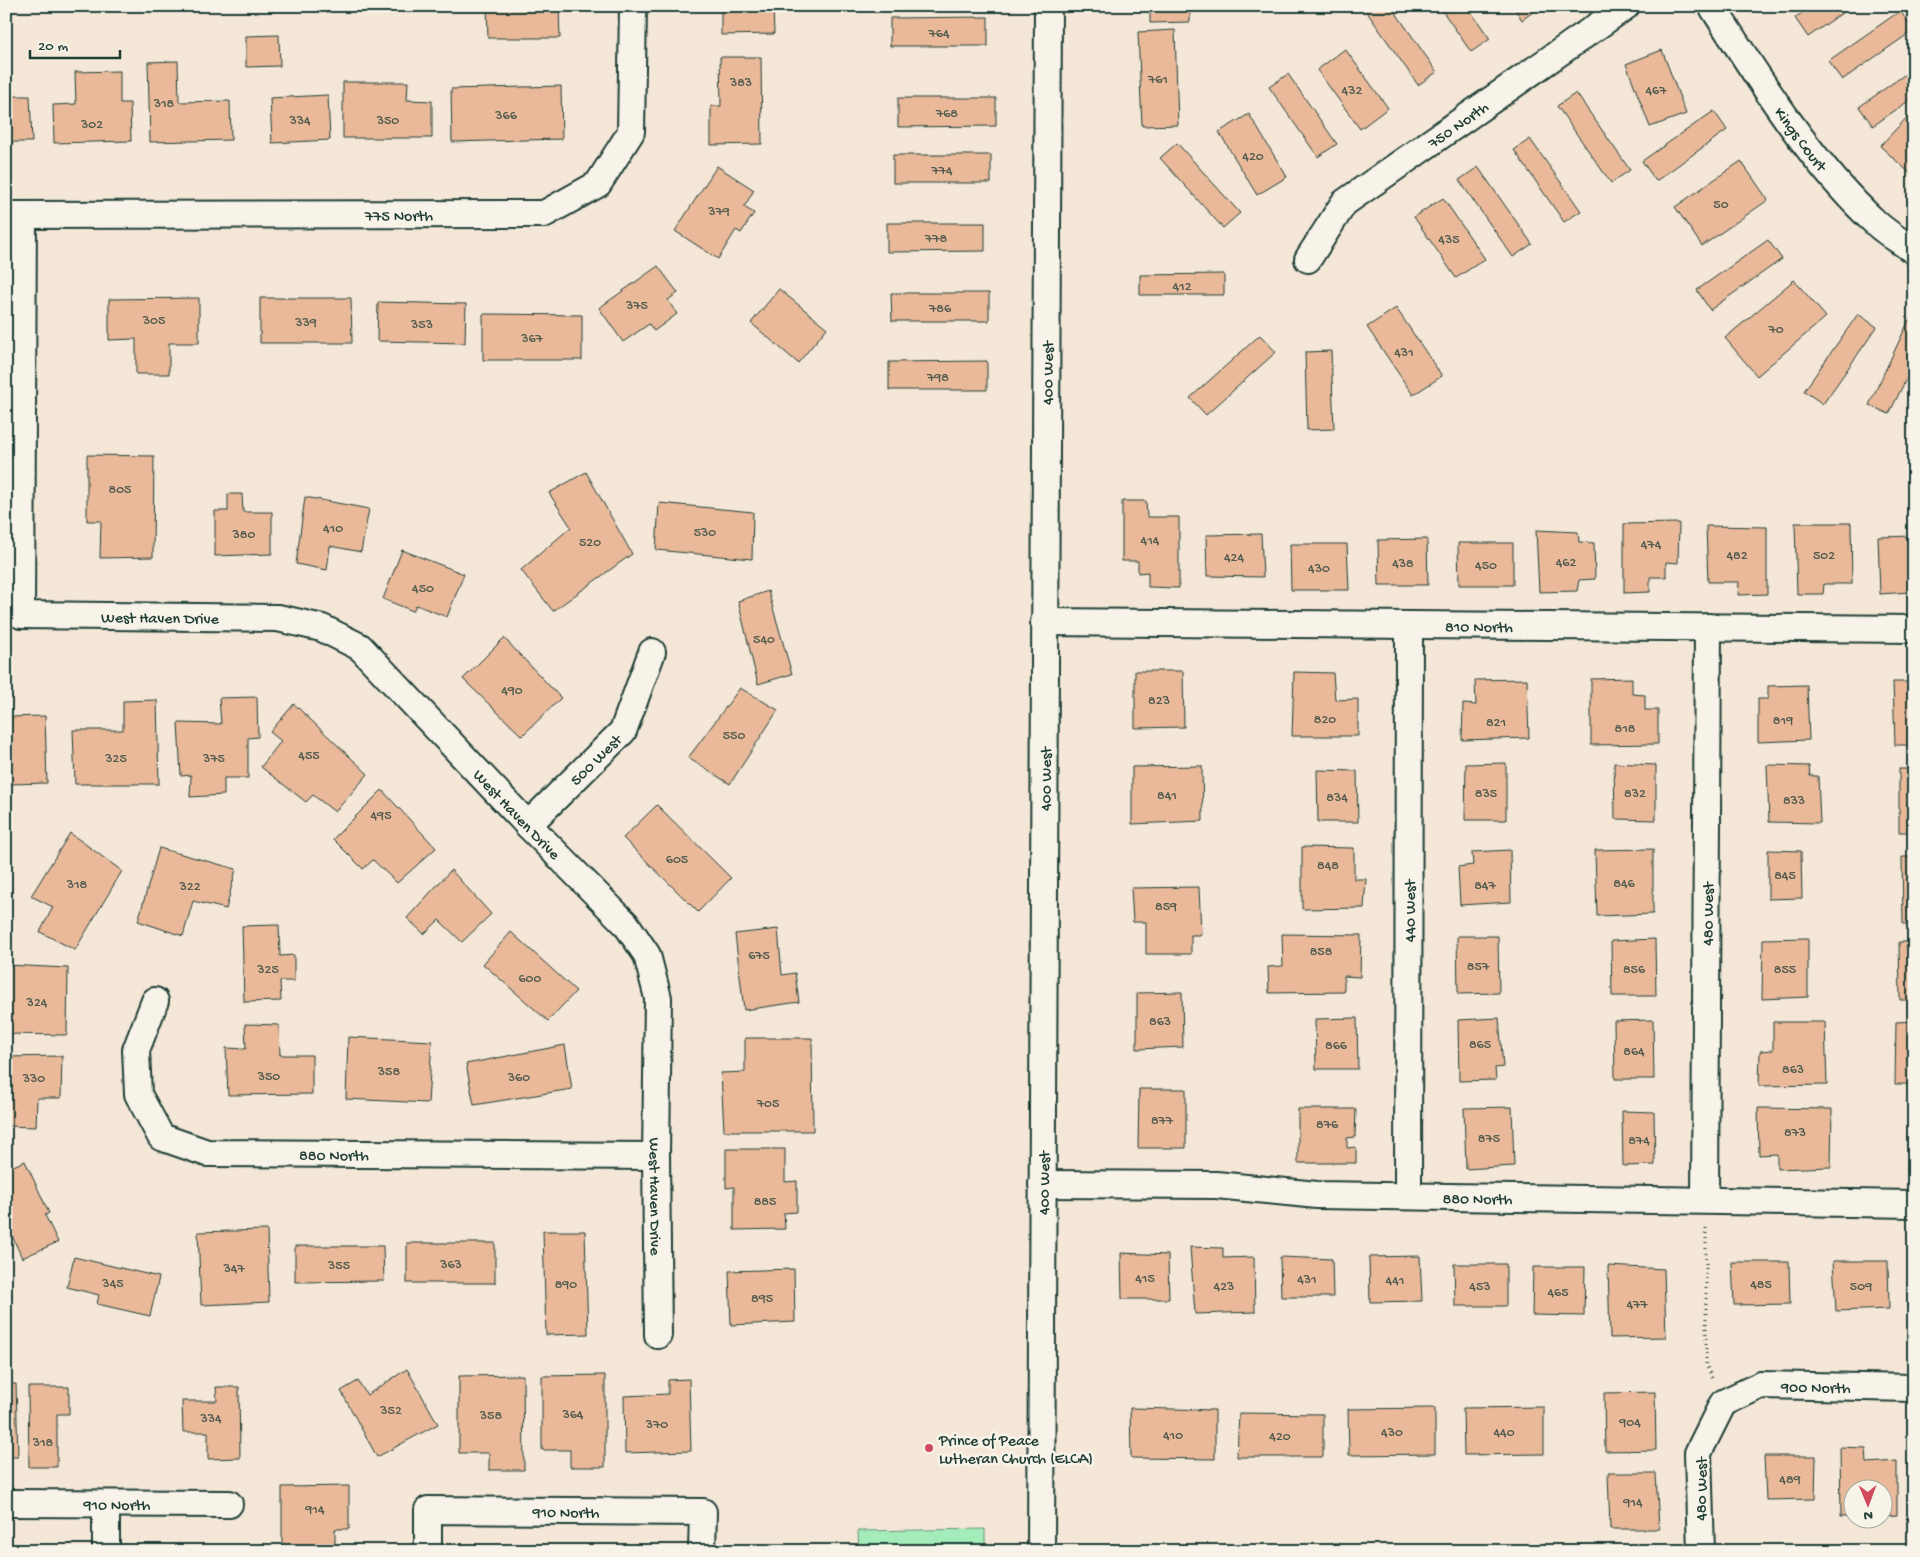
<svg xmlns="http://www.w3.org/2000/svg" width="1920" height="1557" viewBox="0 0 1920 1557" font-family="'Gochi Hand',sans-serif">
<rect width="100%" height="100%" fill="#f4e7d8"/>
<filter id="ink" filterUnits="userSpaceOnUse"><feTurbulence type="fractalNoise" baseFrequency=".02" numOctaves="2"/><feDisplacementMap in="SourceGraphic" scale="10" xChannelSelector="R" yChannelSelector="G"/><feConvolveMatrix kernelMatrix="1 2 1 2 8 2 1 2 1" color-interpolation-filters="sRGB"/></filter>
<g filter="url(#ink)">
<polygon fill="#a4ecba" stroke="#629477" points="985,1529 985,1551 859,1551 858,1531"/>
<g fill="#e9b99a" stroke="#1f3d34">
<polygon points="487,6 559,6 560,38 488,38"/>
<polygon points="721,6 773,6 774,34 721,35"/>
<polygon points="1150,6 1190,6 1190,22 1150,23"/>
<polygon points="1366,6 1391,6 1437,72 1418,85 1364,8"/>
<polygon points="1439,6 1467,6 1490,39 1471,52"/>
<polygon points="1513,6 1541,6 1522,20"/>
<polygon points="1811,6 1852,6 1808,37 1795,18"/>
<polygon points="1900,11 1914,30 1842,80 1828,61"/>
<polygon points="988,17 988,46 890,46 890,18"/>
<polygon points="1175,30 1178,125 1142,126 1138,32"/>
<polygon points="279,35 280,66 246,67 246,36"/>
<polygon points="1345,49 1388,108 1360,129 1317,70"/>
<polygon points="1662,50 1686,114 1650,127 1626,64"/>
<polygon points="720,57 761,57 762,144 711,145 711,106 721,106"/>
<polygon points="178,61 179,102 230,101 231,140 150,142 148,62"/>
<polygon points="1914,68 1914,97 1873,126 1859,107"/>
<polygon points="120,71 120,103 130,103 131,141 54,143 53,105 76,104 75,72"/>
<polygon points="1288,74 1337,144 1318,157 1269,87"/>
<polygon points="343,82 408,82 407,100 432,101 432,138 343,138"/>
<polygon points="561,86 562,139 452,142 451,89"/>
<polygon points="1576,93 1630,170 1611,183 1557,106"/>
<polygon points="328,95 330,140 272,143 270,98"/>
<polygon points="6,96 30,96 32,142 6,142"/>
<polygon points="898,98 996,98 996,126 898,127"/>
<polygon points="1914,110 1914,175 1913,176 1880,146"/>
<polygon points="1714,111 1727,130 1656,181 1642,161"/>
<polygon points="1249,114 1287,177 1257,195 1219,132"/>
<polygon points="1530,139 1581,211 1564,222 1514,150"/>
<polygon points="1177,143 1240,213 1223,228 1160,158"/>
<rect x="893" y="155" width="98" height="28"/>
<polygon points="1741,161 1768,200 1702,246 1675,207"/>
<polygon points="717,166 754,190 744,207 754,213 741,233 736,230 718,259 675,231"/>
<polygon points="1478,167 1532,244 1513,257 1459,180"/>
<polygon points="1443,198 1485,259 1456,278 1414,217"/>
<polygon points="887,223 985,223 985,251 887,252"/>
<polygon points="1768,240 1782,259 1710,310 1697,290"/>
<polygon points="658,266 678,293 668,300 677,314 654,331 649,324 623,342 599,308"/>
<polygon points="1224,274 1224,295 1140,295 1140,275"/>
<polygon points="1794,280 1826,317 1757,376 1725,338"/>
<polygon points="779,289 827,328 798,363 751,323"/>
<polygon points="891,293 989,293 989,321 892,321"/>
<polygon points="199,298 199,343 169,343 169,374 136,374 136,339 109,340 109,299"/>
<polygon points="260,298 351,298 352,343 260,343"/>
<polygon points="378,302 466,304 465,343 377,341"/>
<polygon points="1396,308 1442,376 1413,395 1367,327"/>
<polygon points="483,314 582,315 582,360 483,360"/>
<polygon points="1858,314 1877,327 1823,404 1804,391"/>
<polygon points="1909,320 1914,322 1914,363 1889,414 1869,405"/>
<polygon points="1260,335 1276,352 1206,415 1190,398"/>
<polygon points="1331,351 1334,429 1307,430 1305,352"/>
<polygon points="987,361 987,390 889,390 889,362"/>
<polygon points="87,455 154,456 153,557 100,558 101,521 87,521"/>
<polygon points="586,472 632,554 553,611 521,570 571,527 549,493"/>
<polygon points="228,494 242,494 243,512 272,512 272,554 215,556 215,511 228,511"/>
<polygon points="305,497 369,509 361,552 330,546 327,570 296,564"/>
<polygon points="1122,501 1146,501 1147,517 1179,517 1179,588 1148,587 1148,572 1138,573 1138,561 1122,561"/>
<polygon points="659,503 753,512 752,559 656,550"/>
<polygon points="1679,523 1678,563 1666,562 1666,577 1650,577 1650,592 1624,593 1624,524"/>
<polygon points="1795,523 1851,523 1852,584 1824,584 1823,594 1797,594"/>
<polygon points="1706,526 1767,527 1767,594 1738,595 1739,582 1708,582"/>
<polygon points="1536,530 1578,532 1579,542 1594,543 1595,579 1579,580 1577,591 1539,592"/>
<polygon points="1261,534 1263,577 1207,576 1206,535"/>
<polygon points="1914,536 1914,579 1911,579 1911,592 1880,594 1878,537"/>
<polygon points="1427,539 1428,585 1379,585 1378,540"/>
<polygon points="1458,543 1513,543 1513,585 1459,585"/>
<polygon points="1290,544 1347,544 1349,590 1291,590"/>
<polygon points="402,550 464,574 447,617 416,605 413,611 383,599"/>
<polygon points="768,591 792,674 758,684 738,601"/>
<polygon points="504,638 561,698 522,736 463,679"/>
<polygon points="1135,671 1183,671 1184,727 1135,728"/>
<polygon points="1294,672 1333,673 1335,700 1358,699 1358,736 1292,736"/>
<polygon points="1632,678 1632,694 1645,695 1645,710 1658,710 1658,744 1591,745 1591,679"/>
<polygon points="1527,679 1529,738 1462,740 1463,704 1476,705 1475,680"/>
<polygon points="1893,682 1914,682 1914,745 1895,745"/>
<polygon points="1807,685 1809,740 1758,742 1758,699 1768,699 1768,686"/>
<polygon points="740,688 778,710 730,784 688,758"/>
<polygon points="257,697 258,737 248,738 248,778 224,778 224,795 190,797 191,775 181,776 178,723 221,724 219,698"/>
<polygon points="157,700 159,784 75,784 73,730 123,730 123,701"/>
<polygon points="294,704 368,774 335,812 313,795 306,802 261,767 281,741 270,732"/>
<polygon points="45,716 47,783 10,784 10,803 6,803 6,717"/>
<polygon points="1506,763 1506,820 1465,820 1466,764"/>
<polygon points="1614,763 1656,765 1656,820 1615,819"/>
<polygon points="1767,765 1809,766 1810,776 1818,776 1820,823 1769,822"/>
<polygon points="1202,766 1203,821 1132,824 1132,767"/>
<rect x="1899" y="769" width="15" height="63"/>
<polygon points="1317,770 1357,771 1358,822 1318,822"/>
<polygon points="382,790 436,848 397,883 373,860 363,869 333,839"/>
<polygon points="657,805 731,878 698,912 623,838"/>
<polygon points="70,833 122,871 75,950 40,932 53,907 31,896"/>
<polygon points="1302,847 1354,848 1354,879 1366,879 1364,908 1302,909"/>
<polygon points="159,848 236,869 226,909 193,901 183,936 138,921"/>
<polygon points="1653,849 1653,914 1597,916 1595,850"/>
<polygon points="1510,850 1511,902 1460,905 1458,867 1473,865 1472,852"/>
<polygon points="1768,850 1801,851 1802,898 1768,899"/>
<polygon points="1902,857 1914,857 1914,924 1903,924"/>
<polygon points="451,870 491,914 462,942 439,920 424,934 407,918"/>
<polygon points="1199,887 1201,935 1191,935 1191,954 1146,954 1146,922 1133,922 1131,888"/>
<polygon points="279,925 280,956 294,955 294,981 280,981 281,1001 244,1002 242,926"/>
<polygon points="778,929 782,975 795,973 799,1002 744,1010 735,934"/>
<polygon points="511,932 576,991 548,1021 483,964"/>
<polygon points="1282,934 1361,935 1360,977 1344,976 1344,992 1269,993 1268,967 1283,966"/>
<polygon points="1457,936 1498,936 1499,993 1458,994"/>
<polygon points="1808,938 1808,997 1762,999 1763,939"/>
<polygon points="1655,939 1656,996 1612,996 1611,941"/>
<polygon points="1899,942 1914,942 1914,1000 1900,1000"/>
<polygon points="6,965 68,968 67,1035 6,1034"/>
<polygon points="1182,992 1183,1047 1137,1049 1137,993"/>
<polygon points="1357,1018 1358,1069 1316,1069 1315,1019"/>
<polygon points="1499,1018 1503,1067 1495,1068 1496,1080 1459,1081 1458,1020"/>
<polygon points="1653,1020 1654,1079 1615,1079 1614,1021"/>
<polygon points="1914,1021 1914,1084 1895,1084 1896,1022"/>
<polygon points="1773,1022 1825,1022 1827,1085 1759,1086 1760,1051 1773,1050"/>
<polygon points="245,1024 279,1025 280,1055 312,1055 312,1094 228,1095 226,1048 246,1049"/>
<polygon points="348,1037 432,1041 428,1103 346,1099"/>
<polygon points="745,1038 812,1038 813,1131 724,1131 721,1073 745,1072"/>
<polygon points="565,1045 572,1089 474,1105 466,1064"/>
<polygon points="62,1056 61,1098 37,1098 36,1127 6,1126 6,1057"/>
<polygon points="1139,1089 1186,1089 1186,1148 1138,1148"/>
<polygon points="1512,1107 1514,1166 1466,1169 1464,1108"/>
<polygon points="1758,1108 1832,1109 1831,1167 1777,1169 1777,1154 1759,1155"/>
<polygon points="1298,1109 1356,1109 1355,1137 1347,1138 1347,1148 1356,1147 1356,1163 1298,1163"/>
<polygon points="1622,1111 1654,1112 1655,1165 1623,1166"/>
<polygon points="726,1149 785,1149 785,1182 797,1181 797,1212 784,1213 785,1229 734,1230 734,1187 726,1188"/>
<polygon points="25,1161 49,1213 45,1215 58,1242 22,1258 9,1229 6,1231 6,1169"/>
<polygon points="267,1230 269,1302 201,1305 198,1232"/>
<polygon points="543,1231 585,1231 588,1334 546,1335"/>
<rect x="407" y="1243" width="88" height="40"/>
<polygon points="295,1246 383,1246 384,1281 295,1282"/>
<polygon points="1190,1247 1223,1248 1223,1258 1254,1257 1255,1312 1195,1314"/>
<polygon points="1121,1253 1168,1255 1169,1299 1122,1299"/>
<polygon points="1420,1256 1422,1301 1370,1302 1369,1257"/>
<polygon points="74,1257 159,1277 150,1316 97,1304 99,1295 67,1287"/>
<polygon points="1280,1257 1332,1259 1333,1297 1281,1297"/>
<polygon points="1833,1261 1888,1261 1889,1309 1836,1311"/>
<polygon points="1732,1262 1789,1262 1790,1304 1734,1305"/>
<polygon points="1454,1264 1506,1264 1506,1306 1455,1306"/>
<polygon points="1608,1266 1664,1269 1666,1337 1610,1338"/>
<polygon points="1533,1267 1585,1267 1584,1316 1532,1315"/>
<polygon points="794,1269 795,1322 731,1325 729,1271"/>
<polygon points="407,1369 438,1424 377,1457 341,1391 358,1381 367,1395"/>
<polygon points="523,1375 524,1470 489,1470 489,1453 459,1453 459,1376"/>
<polygon points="605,1375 605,1467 570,1467 570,1450 542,1450 542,1376"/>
<polygon points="689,1379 691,1451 625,1453 624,1396 668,1394 668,1380"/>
<polygon points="6,1384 16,1384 18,1457 6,1457"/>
<polygon points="28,1387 69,1387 69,1414 57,1414 57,1467 29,1467"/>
<polygon points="216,1387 239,1387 240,1458 208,1459 208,1432 183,1432 182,1401 217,1401"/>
<polygon points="1655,1392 1656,1450 1605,1451 1604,1393"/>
<polygon points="1544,1407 1544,1454 1464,1455 1463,1408"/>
<polygon points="1130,1408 1215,1410 1215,1459 1131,1458"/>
<polygon points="1435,1408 1435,1454 1349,1455 1348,1409"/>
<polygon points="1239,1413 1323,1414 1323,1457 1237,1457"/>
<polygon points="1840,1447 1866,1448 1867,1463 1897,1461 1897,1515 1882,1516 1882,1490 1852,1490 1852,1516 1841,1516"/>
<polygon points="1764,1456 1816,1456 1815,1499 1766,1500"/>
<polygon points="1608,1473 1656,1473 1659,1529 1610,1529"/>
<polygon points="349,1486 349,1529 335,1529 335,1551 282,1551 282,1487"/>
<polygon points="212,1547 213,1551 182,1551 182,1548"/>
</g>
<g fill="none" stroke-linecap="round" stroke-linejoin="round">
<g stroke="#1f3d34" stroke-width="30">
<g id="minor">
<path id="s1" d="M1712,6c46,72 102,161 165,218 11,10 25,18 37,27"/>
<path id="s2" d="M7,215l537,-1 54,-30 33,-52 2,-126"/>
<path id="s3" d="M23,215l-2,400 257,3 44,10 38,19 168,178 98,99 21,31 11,43 -2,158 2,179"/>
<path id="s4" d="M1308,259l36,-56 282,-197"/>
<path id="s5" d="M1044,622l870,7"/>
<path id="s6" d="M528,825l95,-94 29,-79"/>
<path id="s7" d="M155,1001l-19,49 2,44 23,43 46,16 449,3"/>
<path id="s8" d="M1042,1184l174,1 101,10 597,9"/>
<path id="s9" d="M1408,1196l1,-570"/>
<path id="s10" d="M1705,1200l3,-573"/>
<path id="s11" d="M6,1503l223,1"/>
<polyline points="106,1551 106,1504"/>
<path id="s12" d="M428,1551v-41l275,2 -1,39"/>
<path id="s13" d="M1041,1551l7,-1545"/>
<path id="s14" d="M1701,1551l-3,-98 25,-50 38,-18 153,3"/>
</g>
</g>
<polyline stroke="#1f3d34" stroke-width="3" stroke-dasharray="1 4" stroke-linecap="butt" points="1706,1228 1706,1364 1712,1378"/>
<use href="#minor" stroke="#f7f3e8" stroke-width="26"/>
</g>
</g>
<circle fill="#d1495b" stroke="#f7f3e8" stroke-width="2" cx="929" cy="1448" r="5"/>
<g text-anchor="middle" stroke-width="5" stroke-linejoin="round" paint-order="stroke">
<g font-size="14" fill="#525c4e">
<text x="939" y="37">764</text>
<text x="1158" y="83">761</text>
<text x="741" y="86">383</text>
<text x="1352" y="94">432</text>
<text x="1656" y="94">467</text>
<text x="164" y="107">318</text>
<text x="947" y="117">768</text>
<text x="506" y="119">366</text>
<text x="300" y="124">334</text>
<text x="388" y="124">350</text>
<text x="92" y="128">302</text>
<text x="1253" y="160">420</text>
<text x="942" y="174">774</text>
<text x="1721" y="208">50</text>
<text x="719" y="215">379</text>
<text x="936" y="242">778</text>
<text x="1449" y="243">435</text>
<text x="1182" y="290">412</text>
<text x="637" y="309">375</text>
<text x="940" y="312">786</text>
<text x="154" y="324">305</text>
<text x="306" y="326">339</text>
<text x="422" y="328">353</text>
<text x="1776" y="333">70</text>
<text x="532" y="342">367</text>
<text x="1404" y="356">431</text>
<text x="938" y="381">798</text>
<text x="120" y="493">805</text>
<text x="333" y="532">410</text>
<text x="705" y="536">530</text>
<text x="244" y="538">380</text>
<text x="1150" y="544">414</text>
<text x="590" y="546">520</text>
<text x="1651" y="548">474</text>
<text x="1737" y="559">482</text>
<text x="1824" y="559">502</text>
<text x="1234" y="561">424</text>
<text x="1566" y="566">462</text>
<text x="1403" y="567">438</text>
<text x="1486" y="569">450</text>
<text x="1319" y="572">430</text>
<text x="423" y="592">450</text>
<text x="764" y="643">540</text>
<text x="512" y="694">490</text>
<text x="1159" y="704">823</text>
<text x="1325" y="723">820</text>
<text x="1783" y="724">819</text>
<text x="1496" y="726">821</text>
<text x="1625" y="732">818</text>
<text x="734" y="739">550</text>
<text x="309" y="759">455</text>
<text x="116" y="762">325</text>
<text x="214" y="762">375</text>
<text x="1486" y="797">835</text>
<text x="1635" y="797">832</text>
<text x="1167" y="799">841</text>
<text x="1337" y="801">834</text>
<text x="1794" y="804">833</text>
<text x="381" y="819">495</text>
<text x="677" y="863">605</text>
<text x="1328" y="869">848</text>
<text x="1785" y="879">845</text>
<text x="1624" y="887">846</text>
<text x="77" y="888">318</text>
<text x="1485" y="889">847</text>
<text x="190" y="890">322</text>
<text x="1166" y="910">859</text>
<text x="1321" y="955">858</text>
<text x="759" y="959">675</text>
<text x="1478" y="970">857</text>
<text x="268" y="973">325</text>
<text x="1634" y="973">856</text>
<text x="1785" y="973">855</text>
<text x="530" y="982">600</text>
<text x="37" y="1006">324</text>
<text x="1160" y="1025">863</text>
<text x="1480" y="1048">865</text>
<text x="1336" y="1049">866</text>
<text x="1634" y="1055">864</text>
<text x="1793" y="1073">863</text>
<text x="389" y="1075">358</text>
<text x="269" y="1080">350</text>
<text x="519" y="1081">360</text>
<text x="34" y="1082">330</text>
<text x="768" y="1107">705</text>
<text x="1162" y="1124">877</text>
<text x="1327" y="1128">876</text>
<text x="1795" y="1136">873</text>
<text x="1489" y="1142">875</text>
<text x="1639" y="1144">874</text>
<text x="765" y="1205">885</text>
<text x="451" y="1268">363</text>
<text x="339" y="1269">355</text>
<text x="234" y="1272">347</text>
<text x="1145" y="1282">415</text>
<text x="1307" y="1283">431</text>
<text x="1395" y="1284">441</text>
<text x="113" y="1287">345</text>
<text x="566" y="1288">890</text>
<text x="1761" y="1288">485</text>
<text x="1224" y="1290">423</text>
<text x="1480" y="1290">453</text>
<text x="1861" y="1290">509</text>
<text x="1558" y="1296">465</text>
<text x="762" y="1302">895</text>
<text x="1637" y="1308">477</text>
<text x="391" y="1414">352</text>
<text x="573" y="1418">364</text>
<text x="491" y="1419">358</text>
<text x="211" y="1422">334</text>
<text x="1630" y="1426">904</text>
<text x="657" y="1428">370</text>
<text x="1392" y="1436">430</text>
<text x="1504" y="1436">440</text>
<text x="1173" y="1439">410</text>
<text x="1280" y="1440">420</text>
<text x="43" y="1446">318</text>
<text x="1790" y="1483">489</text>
<text x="1633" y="1506">914</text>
<text x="315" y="1513">914</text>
</g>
<g font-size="16" fill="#1f3d34" stroke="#f7f3e8">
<text dy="6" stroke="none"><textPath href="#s4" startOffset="205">750 North</textPath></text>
<text dy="6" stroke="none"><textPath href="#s1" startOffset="160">Kings Court</textPath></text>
<text dy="6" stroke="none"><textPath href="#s2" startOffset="392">775 North</textPath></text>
<text dy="6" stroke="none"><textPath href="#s13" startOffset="1178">400 West</textPath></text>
<text dy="6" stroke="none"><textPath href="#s3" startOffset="539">West Haven Drive</textPath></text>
<text dy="6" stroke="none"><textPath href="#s5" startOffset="435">810 North</textPath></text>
<text dy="6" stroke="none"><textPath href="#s6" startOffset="94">500 West</textPath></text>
<text dy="6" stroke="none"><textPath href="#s13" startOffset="772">400 West</textPath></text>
<text dy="6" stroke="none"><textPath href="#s3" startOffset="974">West Haven Drive</textPath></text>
<text dy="6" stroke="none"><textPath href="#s9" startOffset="285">440 West</textPath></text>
<text dy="6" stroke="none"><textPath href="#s10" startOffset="286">480 West</textPath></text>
<text dy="6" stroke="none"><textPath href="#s7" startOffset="321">880 North</textPath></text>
<text dy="6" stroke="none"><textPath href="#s13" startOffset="368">400 West</textPath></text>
<text dy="6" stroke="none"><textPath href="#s3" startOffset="1409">West Haven Drive</textPath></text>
<text dy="6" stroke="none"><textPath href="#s8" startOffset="436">880 North</textPath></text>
<text dy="6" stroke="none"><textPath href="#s14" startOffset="251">900 North</textPath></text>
<text transform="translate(1700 1489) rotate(-90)" y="6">480 West</text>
<text dy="6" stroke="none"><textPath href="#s11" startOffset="111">910 North</textPath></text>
<text dy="6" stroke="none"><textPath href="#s12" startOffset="179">910 North</textPath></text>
</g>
<g font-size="16" fill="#1f3d34" stroke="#f7f3e8" text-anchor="start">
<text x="939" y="1445">Prince of Peace<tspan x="939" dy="18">Lutheran Church (ELCA)</tspan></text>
</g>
</g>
<rect width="1920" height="1557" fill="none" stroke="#f7f3e8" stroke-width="25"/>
<rect x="12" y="12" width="1895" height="1532" fill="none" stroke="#1f3d34" stroke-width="2" filter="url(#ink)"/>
<g transform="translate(1868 1504) rotate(179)"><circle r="24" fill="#f7f3e8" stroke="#a1aaa0"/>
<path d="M0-4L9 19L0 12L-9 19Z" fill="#d1495b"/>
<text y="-8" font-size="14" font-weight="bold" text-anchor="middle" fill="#1f3d34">N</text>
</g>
<path d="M30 50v8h90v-8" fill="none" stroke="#1f3d34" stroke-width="2.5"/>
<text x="38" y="50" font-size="15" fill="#1f3d34" stroke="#f7f3e8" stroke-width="4" paint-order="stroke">20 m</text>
</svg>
